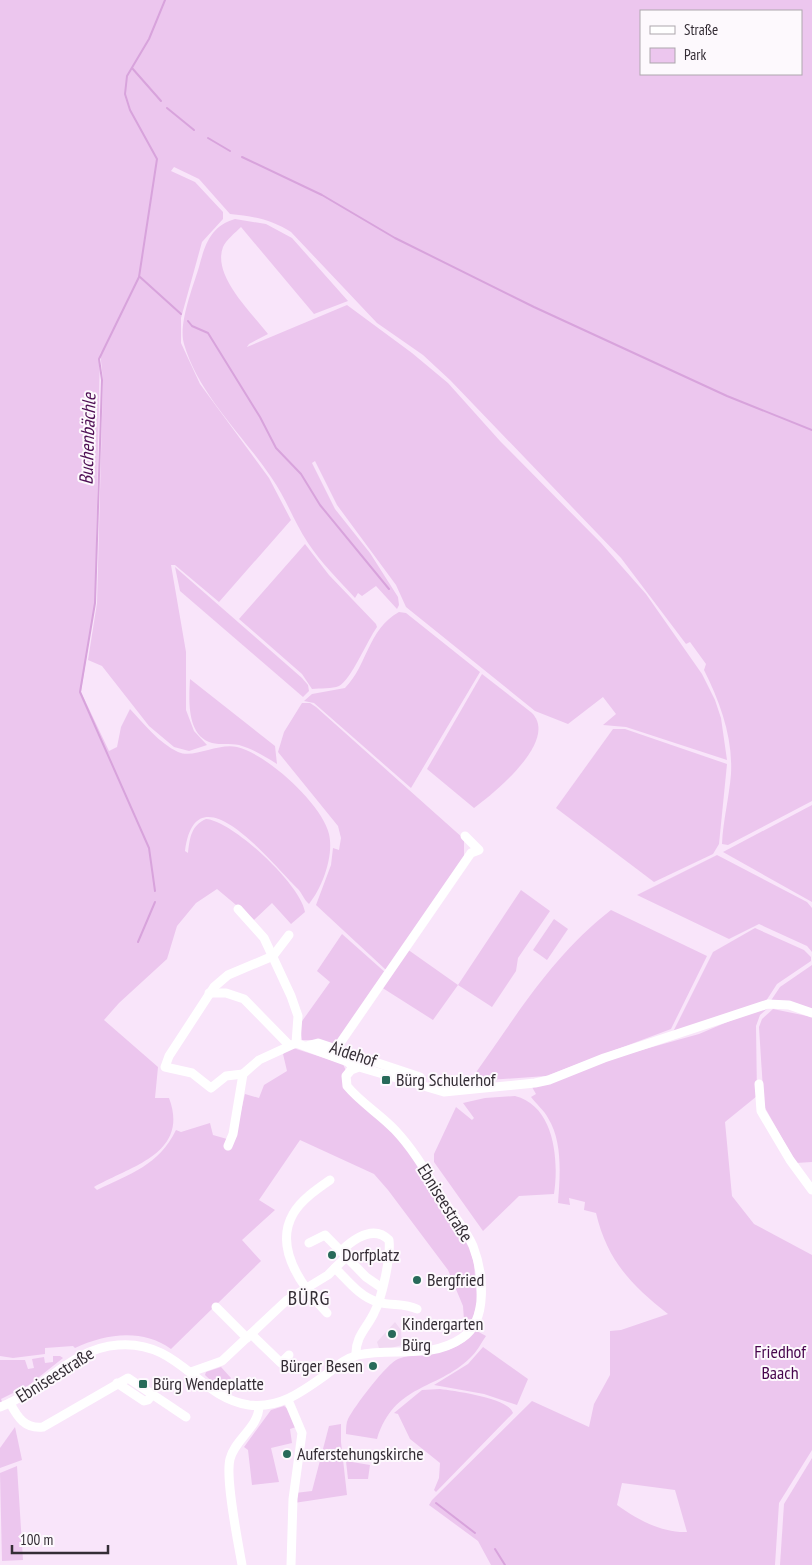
<svg xmlns="http://www.w3.org/2000/svg" width="812" height="1565" viewBox="0 0 812 1565" font-family="'PT Sans Narrow',sans-serif">
<rect width="100%" height="100%" fill="#f9e5fa"/>
<polygon fill="#f1d8f2" points="395,1322 401,1330 402,1345 380,1351 377,1342"/>
<g fill="#ecc6ee" fill-rule="evenodd">
<path d="M0,0h812v801l-84,44 -6,-1c1,-23 7,-46 9,-70 2,-37 -11,-72 -27,-104l2,-6 -16,-22 -4,2 -65,-86 -171,-178 -27,-25 -46,-32 -86,-91c-19,-12 -38,-16 -61,-18l-31,-35 -25,-12 -3,4 24,11 28,30v7l-21,23 -21,76v25l19,41 69,94 22,42 -72,82 -44,-37h-4l15,87v58l8,21 13,14 -18,6 -15,-4 -25,-21 -47,-60 -14,-6 9,-57 6,-223 -3,-29 -5,252 -14,89 28,59 8,-4 4,-20 9,-18c14,15 29,34 48,43 16,7 39,-9 59,-5 30,7 85,57 92,87 5,21 -6,53 -20,70 -5,-4 -7,-11 -11,-15 -24,-23 -102,-124 -113,-38l3,2c2,-16 3,-27 18,-34 27,2 95,66 99,93l-14,12 -19,-21 -18,17 -37,-31 -21,14 -19,23 -10,33 -48,44 -15,17 54,47 -3,31h14c21,56 -39,68 -75,89l3,3c33,-16 62,-25 79,-60l5,2 29,-9 3,12 21,6 11,-47 14,4 5,-13 23,-14 -4,-17 7,-7 53,17 3,7 -3,5 61,67 65,101 5,20 3,38 -4,17 -8,14 -2,-27 -15,-36 -60,-80 -14,-16 -74,-34 -41,60 16,10 -33,30 19,21 -90,88c-29,-21 -66,-15 -96,-1l-2,-2 -28,2v6l-32,4 -13,-2zM641,11h160v63h-160z"/>
<path d="M235,219l31,5 26,14 56,63 -34,13 -73,-87c-6,6 -15,13 -18,20 -11,29 29,66 45,87l-19,10 -2,3 100,-42 65,48 36,30 52,58 101,102 45,51 56,80 13,26 6,18 6,42 -101,-33 -23,-2 13,-11 -13,-17 -35,27 -33,-13 -129,-104 -10,-22 -59,-80 -22,-44 -3,2 23,46 35,44 28,44 1,8 -2,4 -21,-23 -14,10 -4,-3 -3,5c-16,-18 -34,-35 -47,-55 -14,-21 -22,-45 -37,-66 -29,-43 -72,-82 -87,-133 -6,-20 9,-57 15,-77 6,-23 12,-41 36,-48z"/>
<path d="M305,544l24,31 47,49 1,3c-10,14 -26,53 -38,59 -7,3 -18,2 -27,3l-10,-15 -63,-55z"/>
<polygon points="175,567 302,678 308,685 309,691 303,697 180,591"/>
<path d="M399,612l7,1 74,59 -69,116 -97,-85 -10,-2 8,-7 33,-6c23,-23 22,-58 54,-76z"/>
<path d="M482,674l50,39c27,28 -38,80 -58,95l-47,-39z"/>
<path d="M190,679l85,67 2,18c-13,-8 -24,-15 -38,-19 -9,-2 -19,0 -27,-2 -26,-7 -23,-44 -22,-64z"/>
<polygon points="302,703 310,703 316,707 464,839 464,860 389,970 385,969 316,905 331,865 333,848 339,850 341,838 338,826 278,752 284,732"/>
<polygon points="613,729 625,729 727,764 719,844 713,854 654,882 556,808"/>
<polygon points="812,805 812,902 723,852"/>
<polygon points="717,855 807,902 812,908 812,952 807,946 759,924 729,939 637,895"/>
<polygon points="521,890 550,911 518,958 516,971 492,1007 458,985 433,1020 381,987 407,949 458,985"/>
<path d="M611,910l96,46 -36,73 -125,47 -72,5 3,-10c42,-59 76,-116 134,-161z"/>
<polygon points="554,919 568,929 547,960 533,950"/>
<polygon points="755,928 804,950 811,957 811,961 777,984 766,1001 672,1034 713,952"/>
<polygon points="342,934 387,974 337,1045 318,1040 302,1040 300,1024 330,982 317,971"/>
<polygon points="812,965 812,1010 770,1002 780,987"/>
<path d="M768,1008l-8,7 -4,11 1,70 -32,26 7,74 22,28 58,31v195l-33,53 -4,62h-284l-13,-24 -49,-36 3,-5 100,-99 57,26 5,-23 16,-29v-44l11,-1 47,-16c-37,-29 -61,-54 -72,-101l-12,-3 1,-8 -16,-4 1,7 -12,-2c2,-27 5,-61 -10,-85 -4,-8 -12,-14 -17,-21l5,-3 -4,-7 99,-34 68,-19 40,-17zM622,1483l53,7 12,42c-25,1 -49,-12 -70,-27z"/>
<polygon points="773,1009 812,1017 812,1162 796,1163 764,1106 759,1027 762,1019"/>
<path d="M515,1096c40,10 44,65 39,98l-35,2 -36,35 -49,-69v-8l22,-47 16,13 2,-2 -11,-15 22,-5z"/>
<path d="M475,1330l11,6c-5,7 -9,16 -16,22 -34,33 -75,25 -93,81l-31,-5c0,-5 0,-11 2,-15 6,-12 39,-56 50,-60 28,-10 55,1 77,-29z"/>
<polygon points="483,1347 528,1379 517,1405 484,1394 434,1385 468,1364"/>
<polygon points="53,1356 60,1356 63,1358 29,1385 1,1399 3,1404 0,1405 0,1360 25,1360 28,1369 34,1368 32,1359 44,1357 45,1363 53,1362"/>
<polygon points="221,1367 231,1378 220,1389 205,1375 206,1372"/>
<path d="M440,1389c15,2 69,9 73,24l-77,79 -2,-2 5,-12 1,-15 -30,-24 -12,-25 -4,-1 28,-23z"/>
<polygon points="284,1406 288,1409 296,1427 290,1429 292,1443 271,1448 279,1482 252,1485 248,1450 244,1447 271,1410"/>
<polygon points="341,1424 341,1442 347,1495 294,1503 295,1493 312,1491 329,1426"/>
<polygon points="15,1427 22,1460 0,1468 0,1448"/>
<polygon points="812,1458 812,1565 780,1565 784,1504"/>
<polygon points="346,1461 370,1465 368,1479 348,1479"/>
<polygon points="17,1466 23,1560 2,1561 0,1473"/>
</g>
<g fill="none" stroke-linecap="round" stroke-linejoin="round">
<g stroke="#d8a3dc" stroke-width="2">
<polyline points="132,68 161,101"/>
<polyline points="167,108 194,130"/>
<polyline points="208,138 230,151"/>
<polyline points="242,157 322,195 395,238 534,307 727,396 812,430"/>
<polyline points="140,277 181,314"/>
<polyline points="188,321 192,326 208,333 260,417 276,448 301,474 320,505 389,589"/>
<polyline points="155,891 149,848 80,692 95,603 102,380 99,359 139,277 157,159 130,110 125,94 127,76 149,39 165,0"/>
<polyline points="138,942 155,902"/>
<polyline points="436,1503 475,1533"/>
<polyline points="495,1549 505,1565"/>
</g>
<g stroke="#fff" stroke-width="9">
<polyline points="238,909 264,938 291,996 298,1016 296,1043"/>
<polyline points="209,993 226,993 244,999 289,1045"/>
<polyline points="306,1046 318,1043 420,1077 420,1086"/>
<polyline points="336,1049 471,853 479,850 465,836"/>
<polyline points="243,1074 226,1076 211,1088 192,1073 165,1067 169,1056 214,987 228,975 273,956 289,935"/>
<polyline points="759,1084 761,1111 790,1160 812,1190"/>
<polyline points="228,1146 233,1134 243,1074 259,1060 296,1043 348,1062 354,1068"/>
<polyline points="309,1243 325,1235 366,1277 382,1288"/>
<path d="M342,1250c13,-12 32,-25 47,-10 2,17 -7,58 -15,73 -7,15 -19,24 -18,42"/>
<path d="M335,1268c13,13 26,30 43,34 13,4 26,1 39,7"/>
<polyline points="216,1307 247,1338"/>
<path d="M327,1313c-23,-24 -54,-64 -34,-99 8,-14 24,-25 37,-34"/>
<polyline points="251,1334 281,1363 289,1355"/>
<polyline points="191,1372 222,1361 287,1300 328,1275 346,1257"/>
<polyline points="117,1383 144,1401 148,1400 152,1395"/>
<polyline points="288,1400 302,1433 293,1499 291,1565"/>
<path d="M10,1403c8,15 15,26 33,24l85,-49 58,39"/>
<path d="M0,1407c43,-16 71,-59 118,-62 62,-5 79,52 131,60 31,4 54,-14 78,-31 10,-8 19,-16 31,-19 35,-8 72,5 104,-17 27,-18 21,-66 11,-92 -7,-16 -19,-30 -29,-45 -15,-24 -29,-50 -49,-71 -15,-16 -34,-27 -48,-44l-1,-10 5,-6 8,-3 85,25 91,-9 14,-3 55,-22 164,-54 21,1 23,8"/>
<path d="M242,1565c-4,-23 -17,-87 -12,-106 5,-20 29,-32 29,-53"/>
</g>
</g>
<g fill="#286a5a" stroke="#fdf9fd" stroke-width="2">
<rect x="381" y="1075" width="10" height="10" rx="2.5"/>
<circle cx="332" cy="1255" r="5"/>
<circle cx="417" cy="1280" r="5"/>
<circle cx="392" cy="1334" r="5"/>
<circle cx="373" cy="1366" r="5"/>
<rect x="138" y="1379" width="10" height="10" rx="2.5"/>
<circle cx="287" cy="1454" r="5"/>
</g>
<g text-anchor="middle" stroke-width="4" stroke-linejoin="round" paint-order="stroke">
<g font-size="18" fill="#342d35" stroke="#fdf9fd">
<text transform="translate(353 1054) rotate(18)" y="6">Aidehof</text>
<text transform="translate(445 1203) rotate(58)" y="6">Ebniseestraße</text>
<text transform="translate(55 1375) rotate(-32)" y="6">Ebniseestraße</text>
</g>
<g font-size="18" fill="#342d35" stroke="#fdf9fd" text-anchor="start">
<text x="396" y="1086">Bürg Schulerhof</text>
<text x="342" y="1261">Dorfplatz</text>
<text x="427" y="1286">Bergfried</text>
<text x="402" y="1330">Kindergarten<tspan x="402" dy="21">Bürg</tspan></text>
<text x="363" y="1372" text-anchor="end">Bürger Besen</text>
<text x="153" y="1390">Bürg Wendeplatte</text>
<text x="297" y="1460">Auferstehungskirche</text>
</g>
<g font-size="18" fill="#47054d" stroke="#fdf9fd">
<text x="780" y="1358">Friedhof<tspan x="780" dy="21">Baach</tspan></text>
</g>
<g font-size="19" font-style="italic" fill="#4e0f54" stroke="#fdf9fd">
<text transform="translate(87 439) rotate(-88)" y="7">Buchenbächle</text>
</g>
<g font-size="20" letter-spacing="1" fill="#342d35" stroke="#fdf9fd">
<text x="309" y="1305">BÜRG</text>
</g>
</g>
<rect x="640" y="10" width="162" height="65" fill="#fdf9fd" stroke="#ada7ad"/>
<rect x="650" y="26" width="25" height="8" fill="#ffffff" stroke="#ada7ad"/>
<text x="684" y="35" font-size="15" fill="#342d35">Straße</text>
<rect x="650" y="48" width="25" height="15" fill="#ecc6ee" stroke="#ada7ad"/>
<text x="684" y="60" font-size="15" fill="#342d35">Park</text>
<path d="M12 1545v8h96v-8" fill="none" stroke="#342d35" stroke-width="2.5"/>
<text x="20" y="1545" font-size="15" fill="#342d35" stroke="#fdf9fd" stroke-width="4" paint-order="stroke">100 m</text>
</svg>
